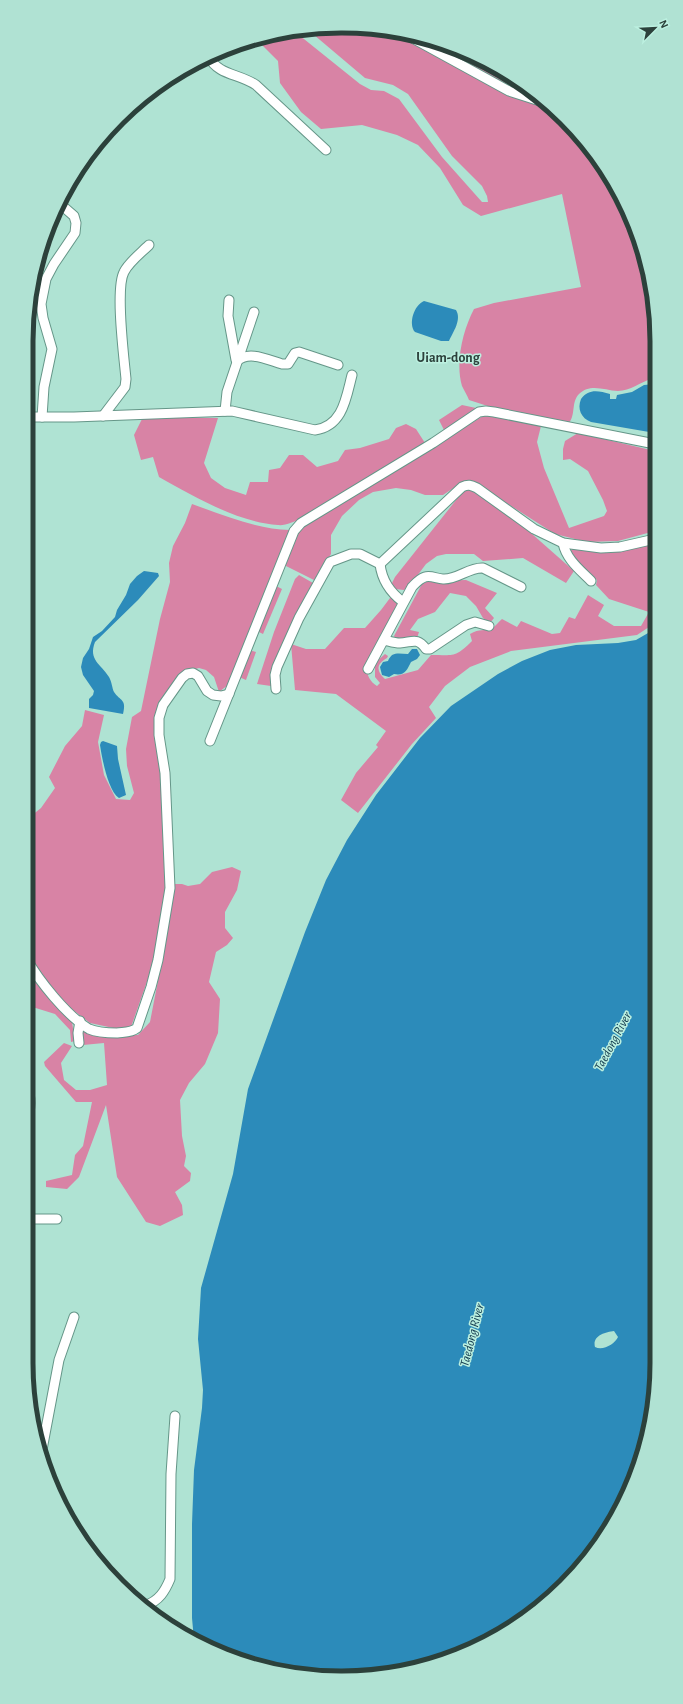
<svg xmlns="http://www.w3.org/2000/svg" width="683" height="1704" viewBox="0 0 683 1704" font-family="'Alegreya Sans',sans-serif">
<rect width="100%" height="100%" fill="#afe3d3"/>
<g fill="#d883a5">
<path d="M321,27l61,2 12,2 24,15 138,67 23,21 46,68 29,98v72l-1,6c-12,4 -23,13 -35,13 -14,-1 -28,-8 -39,3 -8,8 -3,20 -10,29l-69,-13 -31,-10c-2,-5 -5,-10 -7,-14 -7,-24 1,-56 12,-77l20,-6 87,-16 -19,-93 -81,22 -18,-11 -23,-37 -22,-23 -21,-10 -35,-10 -41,4 -20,-17 -21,-29 -2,-22 -23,-23 39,-7 66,53 11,6 13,1 15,8 43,58 40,45h6l-1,-6 -5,-10 -30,-30 -44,-62 -15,-9 -28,-7 -58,-49z"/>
<polygon points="417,37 443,43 517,79 529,90 505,83"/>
<polygon points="462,405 476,408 476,411 445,432 439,420"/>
<polygon points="486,414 541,426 537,442 544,468 569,528 604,516 607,511 603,500 588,471 570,459 563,460 563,449 565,441 578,433 655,451 655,531 618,541 587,542 555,534 497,497 464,481 443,495 425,495 411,490 396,488 373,492 359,500 342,516 331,535 331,554 314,580 284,565 301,525 413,460"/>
<path d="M143,417l75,1 -14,45 7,15 14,10 21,7 4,-13h18l1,-12 11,-2 9,-13h14l14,12 21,-6 7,-11 15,-2 29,-9 7,-11 10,-4 10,5 9,14 -124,76c-6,2 -16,7 -23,6 -41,-3 -83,-28 -119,-48l-6,-20 -12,3 -7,-25z"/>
<polygon points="470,489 523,526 574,571 566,583 523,558 483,561 474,554 446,554 437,556 426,564 411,584 404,590 395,589 391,585 395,577 464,490"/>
<path d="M192,504c31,11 64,25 98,26l-62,155 -9,7 -5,-15 -8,-7 -7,-2 -11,3 -28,36 7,181 -13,74 -23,65 -13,2 -28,-6 -21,-16 -17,-18 -14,-17 -12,-21v-131l15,-12 14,-20 -6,-11 16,-31 17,-20 3,-16 19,5 -6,27 6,33 12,24 14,1 4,-7 -7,-27 -1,-17 6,-32 9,-6 19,-92 10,-37 -1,-19 4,-17 12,-23z"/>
<path d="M655,543v80l-18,12 -126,16 -41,16 -25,19 -16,21 7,11 -24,26 -54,69 -17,-13 15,-27 22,-26 -2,-2 10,-14 -50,-37 -41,-4 -4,-46 15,5h19l19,-21h21l16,-18 9,-12 5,-1 4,9 -33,61c1,8 4,15 11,19l3,-3 -5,-6v-14l10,-9 3,2 -1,2c-11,6 -11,13 -2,21l33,-9 13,-15c23,0 24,3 41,-14l-2,-7c10,-6 14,-2 22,-6 4,-2 6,-6 10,-9l15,8 4,-6 31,13 8,-1 9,-16 6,2 13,-24 16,10 -6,11 16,10h27l8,-14 -40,-13 -13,-14 1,-5 -15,-11 -12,-18 4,-3c28,2 54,4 81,-5z"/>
<path d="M299,575l14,8c-16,33 -35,66 -42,103l-14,-2 17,-52 21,-53z"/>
<polygon points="466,580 497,593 485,608 494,618 490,623 483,618 476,606 466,596 450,593 435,612 418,619 410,630 419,632 417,638 396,640 394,636 422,584 429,581"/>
<polygon points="276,586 282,589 263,634 257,631"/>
<polygon points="249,650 256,652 246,680 239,677"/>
<polygon points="232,867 241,871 237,890 225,912 225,928 233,938 227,945 216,952 209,982 220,999 218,1033 205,1064 189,1083 180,1100 182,1136 186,1156 184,1166 191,1173 190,1181 175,1192 182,1205 183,1215 160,1226 146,1222 117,1177 106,1105 79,1177 67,1189 46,1187 46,1181 72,1175 75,1155 83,1146 92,1102 76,1102 45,1066 44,1062 64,1043 72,1046 61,1063 64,1080 76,1090 90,1090 107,1085 104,1043 83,1045 81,1038 83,1027 114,1035 138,1035 150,1022 162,960 174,884 182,884 188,886 200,884 212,872"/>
<polygon points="26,961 72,1022 75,1041 71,1042 70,1030 55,1014 26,1005"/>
</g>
<g fill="#2c8bba" fill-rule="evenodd">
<path d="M424,301l32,9c6,10 -3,22 -7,31h-8l-26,-9c-7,-8 -1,-27 9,-31z"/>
<path d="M654,384l1,49 -64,-11c-10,-4 -14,-13 -10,-23 8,-11 18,-8 29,-5v5h6l1,-4 15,-3 12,-7z"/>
<path d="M144,571l14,2 1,3 -21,24 -43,42c-7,18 6,22 14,35 3,5 3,11 5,15 6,9 13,7 9,22l-34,-6v-9l4,-4 1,-4 -11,-16 -2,-8 2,-9 6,-9 4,-12 9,-6 13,-14 2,-7 9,-15 4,-11 7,-8z"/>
<path d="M655,629l2,733 -17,102 -48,91 -42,45 -51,36 -96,36 -103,3 -60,-14 -46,-21 -2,-22v-94l2,-54 8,-62 1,-18 -5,-51 3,-51 32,-114 15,-85 57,-157 21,-52 21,-40 29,-45 44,-57 31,-32 47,-32 24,-13 28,-11 26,-5 42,-2 18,-3zM614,1331l4,6c-3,7 -15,14 -23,10 -3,-11 10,-15 19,-16z"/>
<path d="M412,649h5l3,6 -3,4 -6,3c-4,8 -6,14 -17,12l-5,3 -7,-2 -2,-8 3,-5 5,-1c4,-10 11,-7 20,-7z"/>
<path d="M103,741l14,5 1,13 8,36 -7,3c-11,-7 -17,-40 -19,-53l1,-3z"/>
</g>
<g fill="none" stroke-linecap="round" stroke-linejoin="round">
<g stroke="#659688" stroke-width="11">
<g id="minor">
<polyline points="405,34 509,91 543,102"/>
<path d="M208,56c11,20 30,17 48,29l70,65"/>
<polyline points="229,300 228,316 236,360"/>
<path d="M237,361c12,-11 31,-1 45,3h6l7,-11 4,-1 39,13"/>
<polyline points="225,411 227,392 254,312"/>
<path d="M103,416l22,-29 1,-8c-2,-22 -11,-90 -2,-107 5,-10 17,-19 25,-27"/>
<path d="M26,417h48l158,-6 83,19c28,-4 31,-32 37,-55"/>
<polyline points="42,417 44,387 52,349 43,318 41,304 46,279 54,264 75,233 76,223 74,216 59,203"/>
<path d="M563,543c3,16 17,27 28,38"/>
<path d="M380,564c2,17 10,28 23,38"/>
<path d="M384,640c5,1 10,3 16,3 13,-1 17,-6 26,6h4l36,-24 9,-3 14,4"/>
<path d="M368,669l44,-82c4,-4 7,-8 13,-10 6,-2 12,2 18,2 14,1 26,-12 40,-11l38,19"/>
<path d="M276,689l-1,-14 2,-8 22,-49 31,-56 21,-8h9l20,10 82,-77c6,-3 9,-2 15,1l57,41 29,14 38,5 19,-1 35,-8"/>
<polyline points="210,741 294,531 301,523 433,443 479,412 486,411 494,412 655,444"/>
<path d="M26,958c13,23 41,58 63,71 7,3 20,4 28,4 7,-1 14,0 20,-5l14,-41 7,-27 12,-72 -5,-115 -6,-38v-17l4,-13 19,-27 5,-4 6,-1 5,3 9,15 6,4 8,1 8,-2"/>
<polyline points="79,1043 78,1033 80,1021"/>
<path d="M26,1086c6,12 5,22 0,34"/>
<polyline points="26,1231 27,1219 57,1219"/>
<polyline points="41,1455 59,1360 74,1317"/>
<path d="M146,1605c13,-4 19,-14 24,-26l1,-105 4,-58"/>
</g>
</g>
<use href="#minor" stroke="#fff" stroke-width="9"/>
</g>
<g text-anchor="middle" stroke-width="3" stroke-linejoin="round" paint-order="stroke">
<g font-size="13" font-style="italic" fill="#11394d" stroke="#bcf0e0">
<text transform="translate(612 1041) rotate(-62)" y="5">Taedong River</text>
<text transform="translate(471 1335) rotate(-76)" y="5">Taedong River</text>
</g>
<g font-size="14" font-weight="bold" fill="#2c413b" stroke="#bcf0e0">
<text x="448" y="362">Uiam-dong</text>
</g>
</g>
<path d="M0 0H683V1704H0ZM341 33H342A308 308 0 0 1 650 341V1363A308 308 0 0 1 342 1671H341A308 308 0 0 1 33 1363V341A308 308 0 0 1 341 33Z" fill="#b0e2d3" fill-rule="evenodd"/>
<path fill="none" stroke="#2c413b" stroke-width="5" d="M341 33H342A308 308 0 0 1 650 341V1363A308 308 0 0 1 342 1671H341A308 308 0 0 1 33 1363V341A308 308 0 0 1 341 33Z"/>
<g transform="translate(655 28) rotate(66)" stroke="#bcf0e0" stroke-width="3" paint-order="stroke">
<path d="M0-3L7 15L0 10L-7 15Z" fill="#2c413b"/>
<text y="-6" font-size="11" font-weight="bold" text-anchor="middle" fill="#2c413b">N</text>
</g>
</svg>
